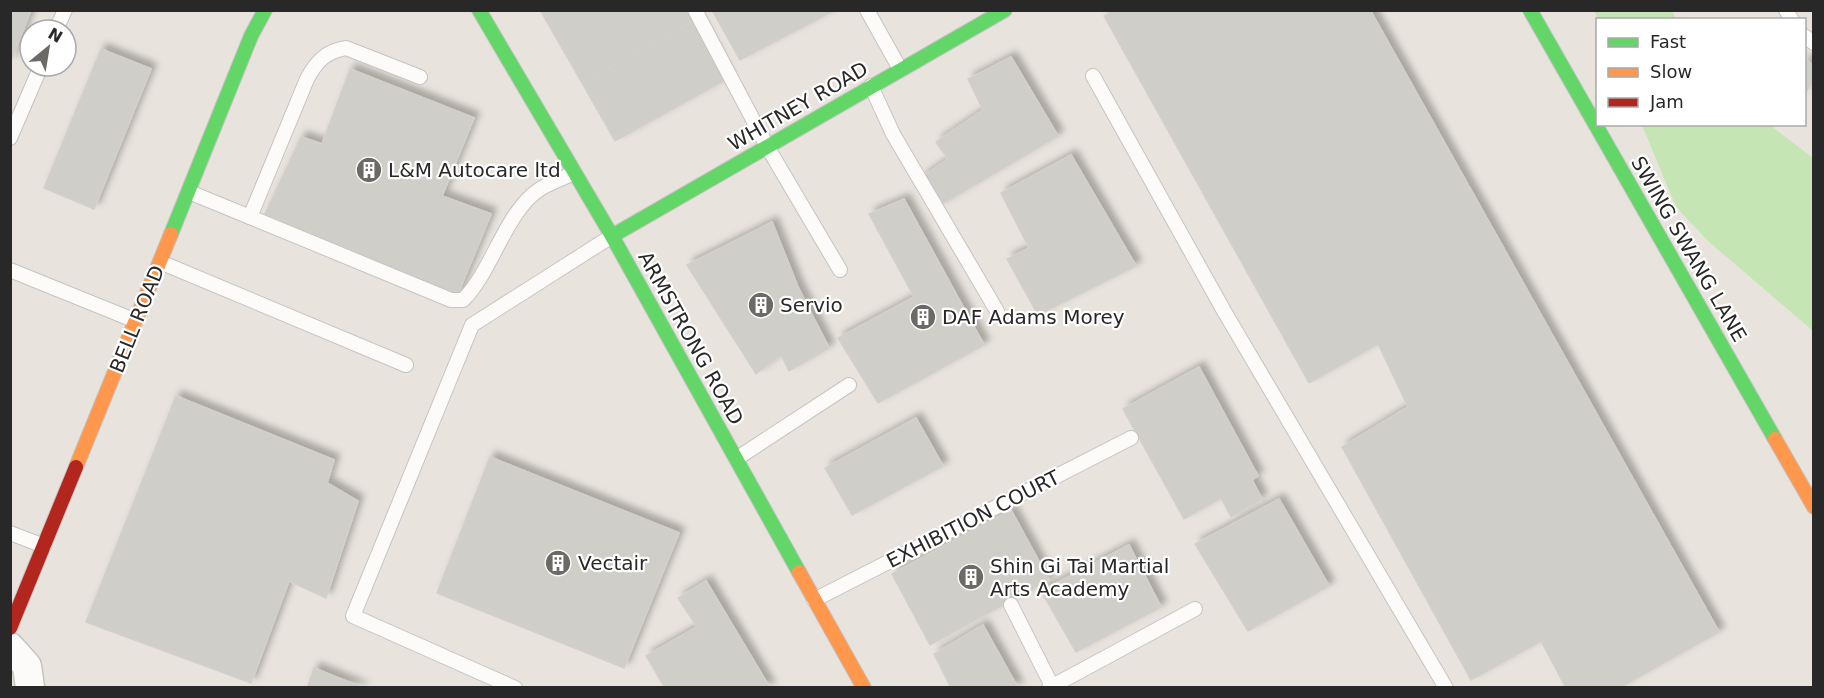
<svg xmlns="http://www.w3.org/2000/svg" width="1824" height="698" viewBox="0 0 1824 698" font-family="'DejaVu Sans',sans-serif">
<defs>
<filter id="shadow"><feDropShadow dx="5.5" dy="-5.5" stdDeviation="3" flood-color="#0004"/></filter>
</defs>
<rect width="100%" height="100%" fill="#e8e4dd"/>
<g fill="#c5e5b4">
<polygon points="1594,11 1672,11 1676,19 1598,19"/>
<polygon points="1642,125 1770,125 1813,158 1813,331 1708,241 1676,207"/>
</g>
<g fill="#d0cec9" stroke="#d3cfca" stroke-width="1.5" filter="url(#shadow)">
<polygon points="10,10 31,10 10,63"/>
<polygon points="540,10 690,10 696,20 582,83"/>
<polygon points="712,10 835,10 740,60"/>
<polygon points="1114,10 1370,10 1719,632 1619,688 1566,688 1541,641 1471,680 1342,447 1408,407 1378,344 1309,383 1104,16"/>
<polygon points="696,20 727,79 615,141 582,83"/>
<polygon points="101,49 151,69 94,209 44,188"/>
<polygon points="1011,57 1058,136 937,207 921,178 948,159 936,142 983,110 968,79"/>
<polygon points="1804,59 1814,66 1814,82 1804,94"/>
<polygon points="350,69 474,118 442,196 491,214 457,296 265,214 301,137 322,144"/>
<polygon points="1071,155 1136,266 1038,315 1007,259 1029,248 1001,193"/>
<polygon points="904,199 984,345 878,403 838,338 914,297 869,214"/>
<polygon points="772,222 798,287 829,348 789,371 781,355 756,374 687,265"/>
<polygon points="1199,367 1258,476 1252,480 1262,499 1231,517 1221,498 1184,519 1123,409"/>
<polygon points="176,396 334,460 327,483 358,501 326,598 289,581 251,683 86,622"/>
<polygon points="916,418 943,466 852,515 825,468"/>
<polygon points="490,457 679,533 624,668 437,593"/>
<polygon points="1279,499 1329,586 1248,631 1195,544"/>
<polygon points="1011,510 1049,580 930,645 892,574"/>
<polygon points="1129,545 1161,607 1076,652 1041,591"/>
<polygon points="706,581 770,688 665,688 646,656 697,627 678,598"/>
<polygon points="983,625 1018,688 951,688 934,654"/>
<polygon points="314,668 363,688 307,688"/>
</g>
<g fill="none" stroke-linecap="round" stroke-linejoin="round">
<g stroke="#c5c3c3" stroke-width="16">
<g id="lane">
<polyline points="695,10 768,148 840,270"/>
<polyline points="867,10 900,69"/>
<polyline points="1786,10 1792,20"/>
<polyline points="56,30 65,10"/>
<polyline points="1804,36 1814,43"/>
<polyline points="1093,76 1224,311 1446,688"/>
<polyline points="871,86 893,134 997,311"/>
<polyline points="10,138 41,66"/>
<path d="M189,192l61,25 57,-138c9,-17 19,-28 39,-31l74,29"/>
<path d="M250,217l201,83h12c30,-30 42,-88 77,-111 11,-7 24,-11 34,-16"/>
<polyline points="160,262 406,365"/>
<polyline points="10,270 136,321"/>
<polyline points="736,459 849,385"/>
<polyline points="10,533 44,546"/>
<polyline points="814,600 1131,438"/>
<polyline points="1011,605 1052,686"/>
<polyline points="515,688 353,616 472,325 612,236"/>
<polyline points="1049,688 1195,609"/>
</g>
</g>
<g stroke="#c5c3c3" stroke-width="31">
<polyline id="street" points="10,647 27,666 30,688"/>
</g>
<g stroke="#c5c3c3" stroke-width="16">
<g id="fast">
<polyline points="479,10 612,236 799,572"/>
<polyline points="1530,10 1775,439"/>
<polyline points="171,234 251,36 265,10"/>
<polyline points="612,236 1005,10"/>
</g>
</g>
<g stroke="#c5c3c3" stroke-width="16">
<g id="slow">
<polyline points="1775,439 1814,507"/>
<polyline points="76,467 171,234"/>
<polyline points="799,572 864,688"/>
</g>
</g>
<g stroke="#c5c3c3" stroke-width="16">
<polyline id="jam" points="10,628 76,467"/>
</g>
<use href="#lane" stroke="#fcfbfa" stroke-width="14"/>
<use href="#street" stroke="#fcfbfa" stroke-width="28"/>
<use href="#fast" stroke="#63d668" stroke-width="14"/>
<use href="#slow" stroke="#ff974d" stroke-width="14"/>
<use href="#jam" stroke="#b3261e" stroke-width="14"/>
</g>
<defs>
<g id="building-disc" transform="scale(1.35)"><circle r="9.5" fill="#6b6a67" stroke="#fff"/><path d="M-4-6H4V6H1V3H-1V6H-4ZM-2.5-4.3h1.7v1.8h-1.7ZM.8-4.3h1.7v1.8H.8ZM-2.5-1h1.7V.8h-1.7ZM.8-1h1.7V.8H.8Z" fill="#fff"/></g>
</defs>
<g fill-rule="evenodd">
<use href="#building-disc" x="369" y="170"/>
<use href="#building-disc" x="761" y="305"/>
<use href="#building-disc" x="923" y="317"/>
<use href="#building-disc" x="558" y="563"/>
<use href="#building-disc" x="971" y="577"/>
</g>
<g text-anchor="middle" stroke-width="4.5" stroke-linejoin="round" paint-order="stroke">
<g font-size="20" fill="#282828" stroke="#fff">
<text transform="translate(798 106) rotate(-30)" y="7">WHITNEY ROAD</text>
<text transform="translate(1689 249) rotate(60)" y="7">SWING SWANG LANE</text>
<text transform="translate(137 319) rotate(-68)" y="7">BELL ROAD</text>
<text transform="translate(691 338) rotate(61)" y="7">ARMSTRONG ROAD</text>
<text transform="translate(973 519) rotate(-27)" y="7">EXHIBITION COURT</text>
</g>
<g font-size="20" fill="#282828" stroke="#fff" text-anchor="start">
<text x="388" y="177">L&amp;M Autocare ltd</text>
<text x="780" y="312">Servio</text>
<text x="942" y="324">DAF Adams Morey</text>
<text x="578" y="570">Vectair</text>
<text x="990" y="573">Shin Gi Tai Martial<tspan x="990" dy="23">Arts Academy</tspan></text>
</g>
</g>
<rect width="1824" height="698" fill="none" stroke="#282828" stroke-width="24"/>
<rect x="1596" y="18" width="210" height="108" fill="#ffffff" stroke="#a9a9a9" stroke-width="1.5"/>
<rect x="1608" y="38" width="30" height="9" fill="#63d668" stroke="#a9a9a9" stroke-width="1.5"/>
<text x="1650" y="48" font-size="18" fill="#282828">Fast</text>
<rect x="1608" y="68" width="30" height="9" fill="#ff974d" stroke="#a9a9a9" stroke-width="1.5"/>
<text x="1650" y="78" font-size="18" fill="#282828">Slow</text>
<rect x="1608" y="98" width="30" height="9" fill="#b3261e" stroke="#a9a9a9" stroke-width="1.5"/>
<text x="1650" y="108" font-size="18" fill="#282828">Jam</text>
<g transform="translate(48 48) rotate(30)"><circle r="28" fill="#ffffff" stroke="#a9a9a9" stroke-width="1.5"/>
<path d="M0-4.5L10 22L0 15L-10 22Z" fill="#6b6a67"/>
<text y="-9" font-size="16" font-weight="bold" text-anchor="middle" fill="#282828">N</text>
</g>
</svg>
